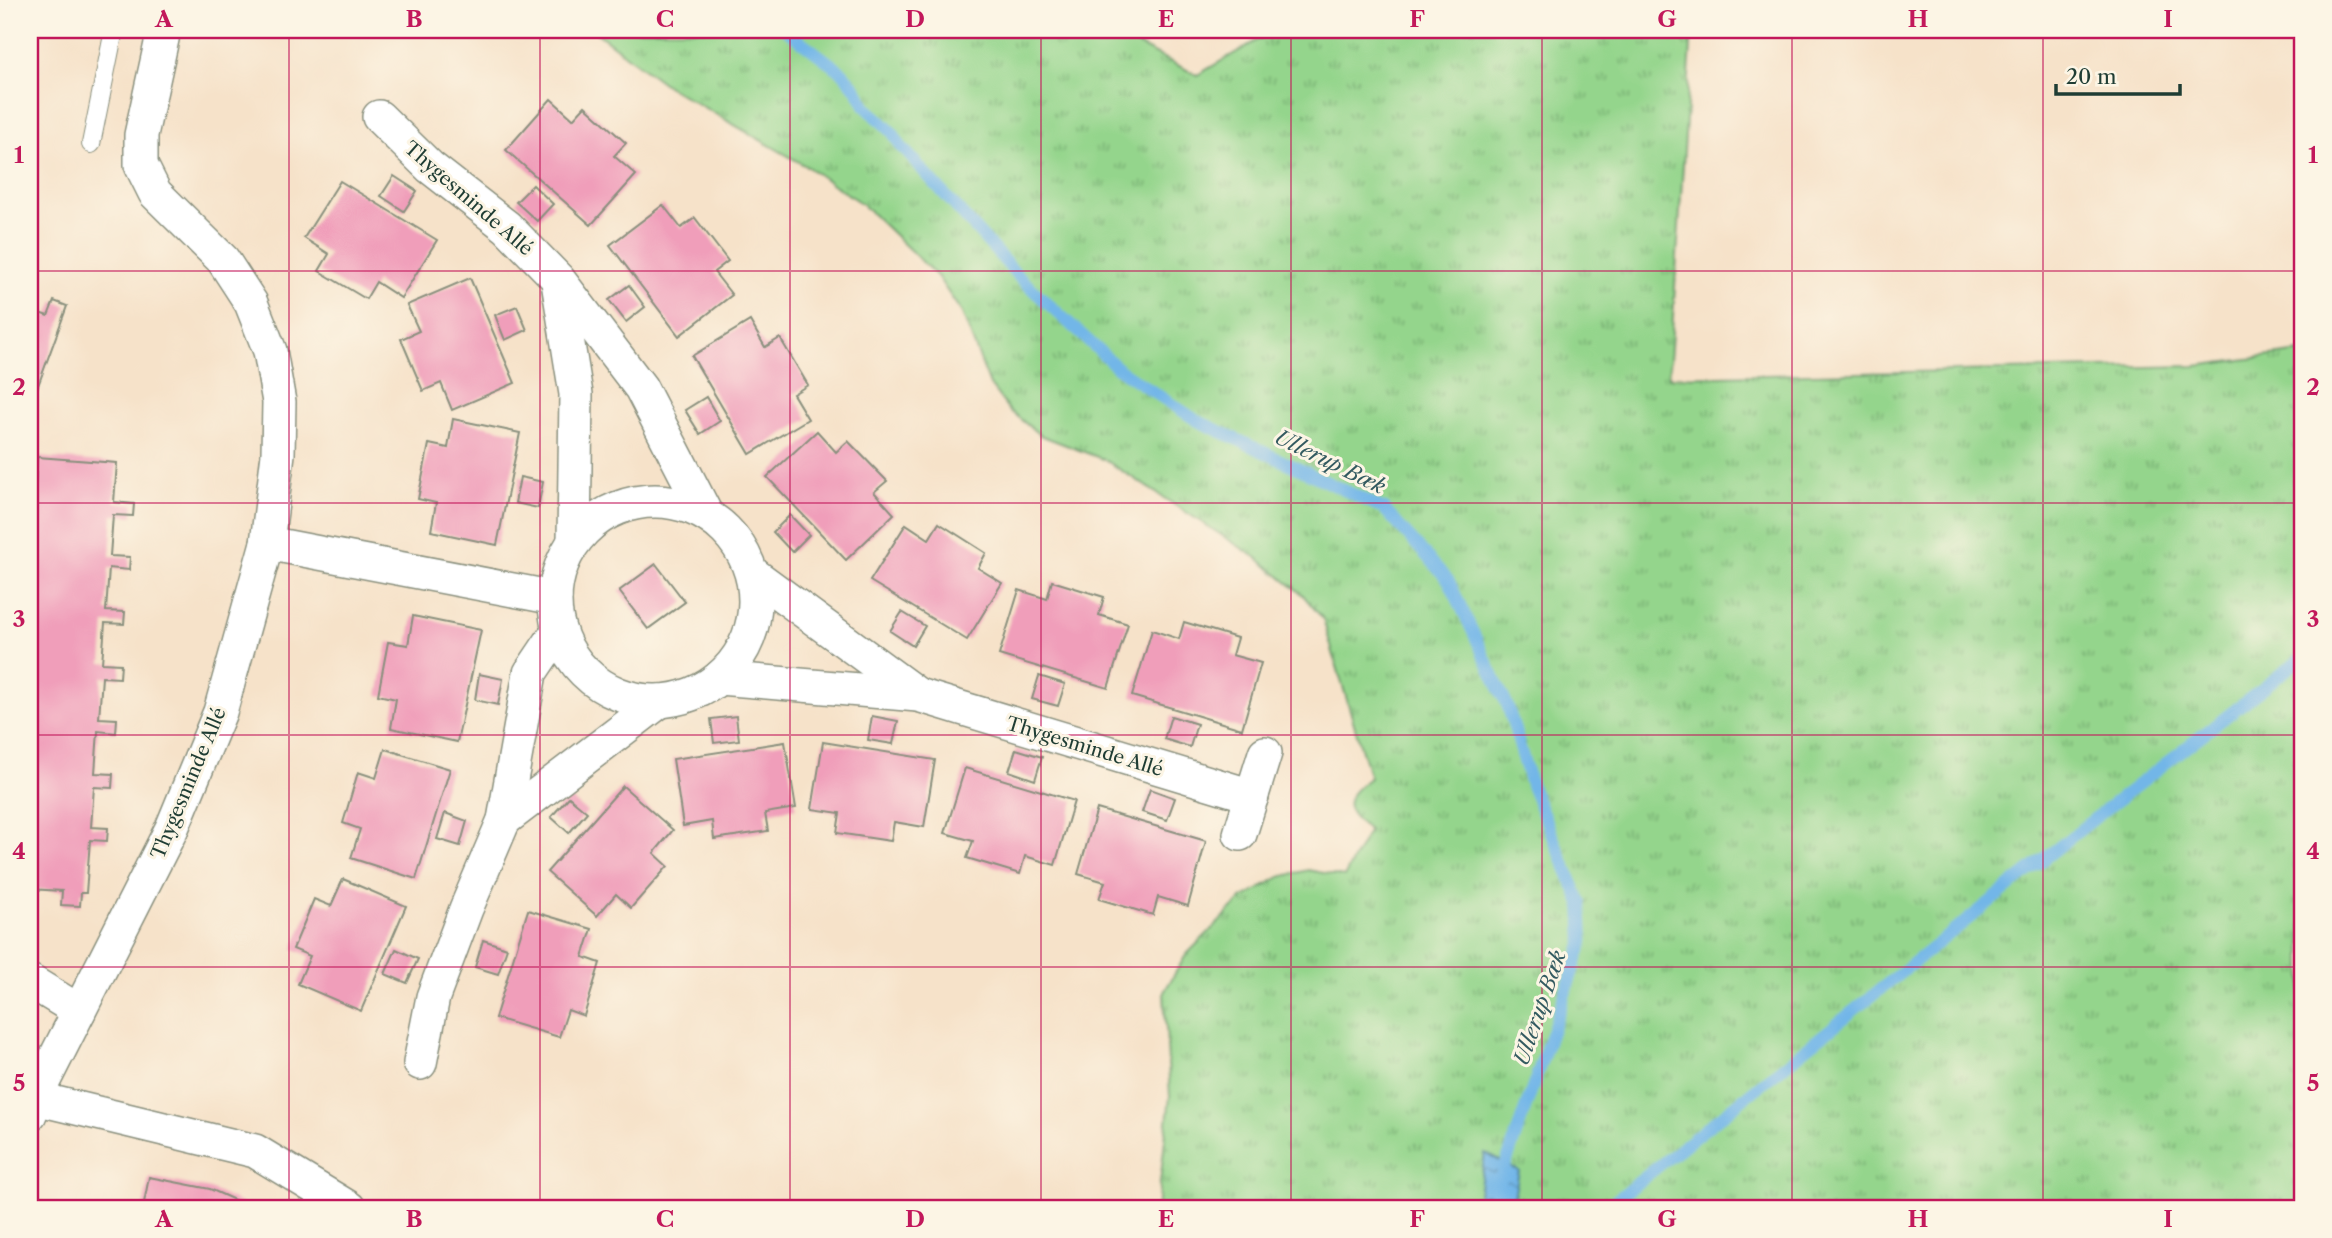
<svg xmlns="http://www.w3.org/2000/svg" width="2332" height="1238" viewBox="0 0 2332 1238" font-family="'Libre Caslon Text',serif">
<defs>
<pattern id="grass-tufts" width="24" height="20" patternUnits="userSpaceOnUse" patternTransform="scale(1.75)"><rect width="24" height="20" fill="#94d58c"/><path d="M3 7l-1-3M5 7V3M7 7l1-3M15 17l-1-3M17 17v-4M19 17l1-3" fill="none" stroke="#78ae73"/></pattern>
<pattern id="water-ripples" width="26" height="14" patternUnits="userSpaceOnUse" patternTransform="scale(1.75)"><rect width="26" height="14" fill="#72b6e8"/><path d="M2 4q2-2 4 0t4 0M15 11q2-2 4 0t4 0" fill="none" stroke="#5d95bd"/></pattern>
</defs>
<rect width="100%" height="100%" fill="#fcf5e5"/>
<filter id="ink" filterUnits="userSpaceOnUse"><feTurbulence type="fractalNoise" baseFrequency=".0143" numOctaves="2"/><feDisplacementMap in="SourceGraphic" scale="14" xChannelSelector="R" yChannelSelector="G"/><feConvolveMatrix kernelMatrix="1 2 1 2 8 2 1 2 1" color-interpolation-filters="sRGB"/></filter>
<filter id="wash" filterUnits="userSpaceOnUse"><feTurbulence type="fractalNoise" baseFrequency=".00686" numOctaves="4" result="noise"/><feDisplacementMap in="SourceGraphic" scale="28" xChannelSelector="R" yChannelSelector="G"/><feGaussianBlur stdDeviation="1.57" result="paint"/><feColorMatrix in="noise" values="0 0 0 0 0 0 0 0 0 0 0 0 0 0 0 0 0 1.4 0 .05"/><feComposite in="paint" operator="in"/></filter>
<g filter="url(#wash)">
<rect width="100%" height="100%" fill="#f6e2c9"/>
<path fill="url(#grass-tufts)" stroke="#5a8960" stroke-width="2" d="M593,30h515l89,45 78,-45h417l-23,347 526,-11 107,-14v856h-1145l13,-111 -6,-105 22,-37 56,-56 38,-22 28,-7 36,7 25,-47c-28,-21 -27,-32 1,-52l-47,-159 -20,-24 -46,-37 -152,-98 -65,-25 -31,-25 -19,-25 -28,-72 -25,-37 -75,-72 -53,-36 -142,-82z"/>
<polygon fill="url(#water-ripples)" stroke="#487a8e" stroke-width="2" points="1485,1153 1519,1171 1512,1208 1477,1208"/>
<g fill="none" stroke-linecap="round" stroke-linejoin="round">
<g stroke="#72b6e8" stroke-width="12">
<polyline points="786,30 843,73 857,90 866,107 893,133 900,145 1018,276 1120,370 1196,420 1384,509 1449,581 1508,707 1532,788 1581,903 1583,942 1499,1184 1496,1208"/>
<polyline points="1606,1208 2109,807 2302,658"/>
</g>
</g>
<g id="blocks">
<g fill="#f09eba">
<polygon points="551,99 573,119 585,106 626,143 614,156 636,175 591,225 506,150"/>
<polygon points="394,176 417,191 404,211 381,196"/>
<polygon points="340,181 437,240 401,298 376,282 366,299 319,271 329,254 304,238"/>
<polygon points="533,185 553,204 537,221 516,202"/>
<polygon points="663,205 681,228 695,218 728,261 714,272 732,295 679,336 610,245"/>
<polygon points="470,278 515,383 452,410 441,383 423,391 401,339 419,331 407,305"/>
<polygon points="629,285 645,307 626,322 609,300"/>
<polygon points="54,301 67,306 35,394 30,392 30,310 48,316"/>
<polygon points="517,306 527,330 505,340 495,315"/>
<polygon points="750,321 765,347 780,338 808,385 793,394 808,419 750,454 692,356"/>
<polygon points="706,397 720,421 700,434 685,410"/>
<polygon points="453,419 520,433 497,545 431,531 436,503 418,499 429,444 448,448"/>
<polygon points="817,431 836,452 848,441 887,481 874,492 894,514 846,560 767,477"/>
<polygon points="37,457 117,463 114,502 134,504 133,516 113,515 110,556 130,557 129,570 109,568 106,611 125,612 124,624 105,623 102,663 121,664 120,678 102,677 99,718 117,719 116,733 98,731 95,773 113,774 112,788 94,787 91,827 108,828 107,841 90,840 86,893 81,893 80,906 61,905 62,891 30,889 30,557"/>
<polygon points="520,477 543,482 538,508 515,503"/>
<polygon points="790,515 809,535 792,552 773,532"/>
<polygon points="939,523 986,553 978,568 1002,583 967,640 870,581 906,524 929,539"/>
<polygon points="656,564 685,602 648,629 619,591"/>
<polygon points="1052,581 1104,597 1099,615 1128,624 1108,688 999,655 1019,590 1047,599"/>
<polygon points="902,612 925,626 913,646 890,631"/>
<polygon points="413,616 481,630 457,742 391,728 396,699 378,695 388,642 408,645"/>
<polygon points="1184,622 1237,638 1232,655 1261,663 1242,729 1132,696 1152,630 1179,639"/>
<polygon points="479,674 503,679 498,705 475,700"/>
<polygon points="1039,676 1065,684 1058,706 1032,699"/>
<polygon points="736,716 739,740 714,743 711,719"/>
<polygon points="872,716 898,721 893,744 868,740"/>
<polygon points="1171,716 1197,724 1190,747 1164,739"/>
<polygon points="785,742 796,808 765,813 768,831 714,839 712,821 683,826 673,759"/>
<polygon points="823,742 935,760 924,827 894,822 891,841 837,833 840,813 812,809"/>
<polygon points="385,749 450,769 416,879 351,858 360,829 343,823 358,772 376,778"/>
<polygon points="1016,749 1042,757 1035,780 1009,771"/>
<polygon points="965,768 1074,801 1055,865 1025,856 1020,874 967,858 973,841 945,833"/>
<polygon points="623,786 673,830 654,853 668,866 631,908 616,894 597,916 547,872"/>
<polygon points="1150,789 1175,798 1167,820 1142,812"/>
<polygon points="569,797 587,812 569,833 551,817"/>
<polygon points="1097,809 1206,841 1188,906 1158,897 1153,915 1099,899 1105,882 1078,874"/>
<polygon points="445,813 467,821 460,846 437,839"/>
<polygon points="343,879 406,906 361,1011 298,984 310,956 293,949 314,899 331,906"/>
<polygon points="528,910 592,929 583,957 600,963 584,1016 568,1010 559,1037 495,1018"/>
<polygon points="483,940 507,948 498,974 475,967"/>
<polygon points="396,949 418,959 407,983 385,974"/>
<polygon points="149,1177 210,1189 252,1208 143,1208"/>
</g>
</g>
</g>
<g filter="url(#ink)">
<use href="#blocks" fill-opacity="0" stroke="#8a907e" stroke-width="2"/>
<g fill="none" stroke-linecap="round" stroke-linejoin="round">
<g stroke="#8a907e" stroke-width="20">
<polyline id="lane" points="91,144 114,30"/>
</g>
<g stroke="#8a907e" stroke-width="36">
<g id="street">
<polyline points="379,117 430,167 507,227 558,279 641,388 706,514"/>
<polyline points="558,282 576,394 574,541"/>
<circle cx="655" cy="601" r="100"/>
<polyline points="267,543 555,598"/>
<polyline points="752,573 918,695"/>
<polyline points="719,678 918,695 1252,796"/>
<polyline points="504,820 660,701"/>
<polyline points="1240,834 1265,753"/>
<polyline points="30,981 79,1011"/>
<polyline points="420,1063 433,997 466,909 504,820 530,673 559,630"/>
<polyline points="35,1098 255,1151 349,1208"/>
<polyline points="30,1114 35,1098 172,828 220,712 267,543 278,454 279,402 270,351 251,303 223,260 155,193 141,165 141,135 164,30"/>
</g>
</g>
<use href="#lane" stroke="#fff" stroke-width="18"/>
<use href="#street" stroke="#fff" stroke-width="33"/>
</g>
</g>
<path fill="none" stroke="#c2185b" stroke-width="2" stroke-opacity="0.55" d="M289,30v1178M540,30v1178M790,30v1178M1041,30v1178M1291,30v1178M1542,30v1178M1792,30v1178M2043,30v1178M30,271h2272M30,503h2272M30,735h2272M30,967h2272"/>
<g text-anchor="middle" stroke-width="6" stroke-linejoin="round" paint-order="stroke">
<g font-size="19" fill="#1f3d34" stroke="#fcf5e5">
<text transform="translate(469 198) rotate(41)" y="7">Thygesminde Allé</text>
<text transform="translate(1085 746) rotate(17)" y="7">Thygesminde Allé</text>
<text transform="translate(188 783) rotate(-67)" y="7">Thygesminde Allé</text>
</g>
<g font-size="21" font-style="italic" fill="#345b61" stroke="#fcf5e5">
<text transform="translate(1330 462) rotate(26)" y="7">Ullerup Bæk</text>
<text transform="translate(1540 1008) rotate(-71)" y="7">Ullerup Bæk</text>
</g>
</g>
<rect width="2332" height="1238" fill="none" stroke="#fcf5e5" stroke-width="77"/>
<path d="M2056 84v10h124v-10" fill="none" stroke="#1f3d34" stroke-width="3.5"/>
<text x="2066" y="84" font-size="21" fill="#1f3d34" stroke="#fcf5e5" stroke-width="5" paint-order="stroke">20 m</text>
<rect x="38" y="38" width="2256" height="1162" fill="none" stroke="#c2185b" stroke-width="2.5"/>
<g font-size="23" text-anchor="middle" font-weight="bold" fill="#c2185b">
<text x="164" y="27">A</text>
<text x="414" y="27">B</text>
<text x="665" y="27">C</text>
<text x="915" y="27">D</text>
<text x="1166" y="27">E</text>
<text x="1417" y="27">F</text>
<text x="1667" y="27">G</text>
<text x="1918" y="27">H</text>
<text x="2168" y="27">I</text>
<text x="19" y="163">1</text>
<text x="2313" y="163">1</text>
<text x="19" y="395">2</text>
<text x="2313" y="395">2</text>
<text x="19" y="627">3</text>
<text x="2313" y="627">3</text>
<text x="19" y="859">4</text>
<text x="2313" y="859">4</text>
<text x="19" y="1091">5</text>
<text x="2313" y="1091">5</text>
<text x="164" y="1227">A</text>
<text x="414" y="1227">B</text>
<text x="665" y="1227">C</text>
<text x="915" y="1227">D</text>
<text x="1166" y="1227">E</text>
<text x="1417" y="1227">F</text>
<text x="1667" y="1227">G</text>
<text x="1918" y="1227">H</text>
<text x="2168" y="1227">I</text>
</g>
</svg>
